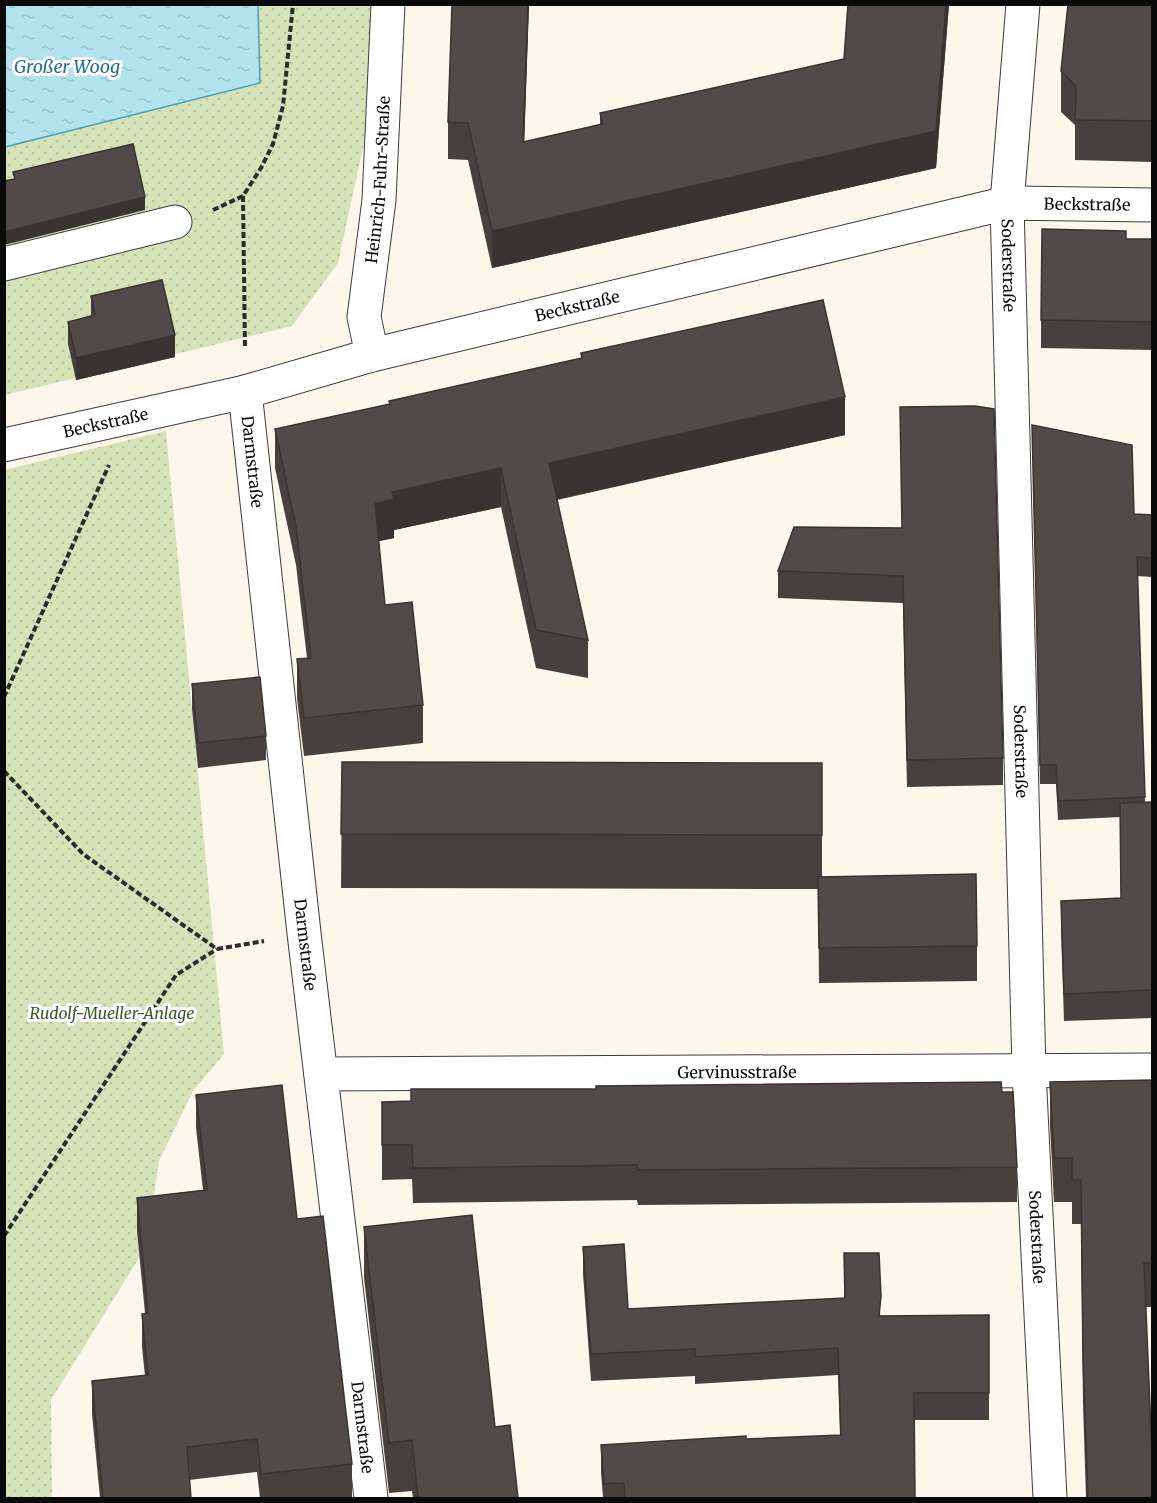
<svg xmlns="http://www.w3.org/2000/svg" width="1157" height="1503" viewBox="0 0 1157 1503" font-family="Merriweather,serif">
<defs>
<pattern id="park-dots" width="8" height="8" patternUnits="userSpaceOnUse" patternTransform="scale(1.5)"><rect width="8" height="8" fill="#d6e3b8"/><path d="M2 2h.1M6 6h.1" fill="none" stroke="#b6c19d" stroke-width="1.8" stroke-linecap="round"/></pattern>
<pattern id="water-ripples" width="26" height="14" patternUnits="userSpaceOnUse" patternTransform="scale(1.5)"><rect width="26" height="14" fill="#b4e3ee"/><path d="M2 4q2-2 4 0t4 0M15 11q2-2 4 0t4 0" fill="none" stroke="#99c1cb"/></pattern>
</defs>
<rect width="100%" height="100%" fill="#fdf6ea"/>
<g fill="url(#park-dots)">
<polygon points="4,5 374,5 366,134 338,263 292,326 5,395"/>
<polygon points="166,431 224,1054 193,1091 159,1161 147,1245 51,1400 52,1498 4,1498 4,470"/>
</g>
<polygon fill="url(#water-ripples)" stroke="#44a2bd" stroke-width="1.5" points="5,4 258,5 260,83 5,147"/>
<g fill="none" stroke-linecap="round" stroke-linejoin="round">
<g stroke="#3d3d3d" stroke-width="35">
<g id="minor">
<path id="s1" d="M1023,4l-16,199 22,868 21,427"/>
<polyline points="4,264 175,222"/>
<path id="s2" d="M372,355l-8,-38 15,-117 9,-196"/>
<path id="s3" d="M245,392l59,541 67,565"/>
<path id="s4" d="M4,445l241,-53 127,-37 635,-152 145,2"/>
<path id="s5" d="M321,1074l831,-4"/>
</g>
</g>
<g stroke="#2c2c2c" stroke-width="4" stroke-dasharray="6 3" stroke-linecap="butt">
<polyline points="243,196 245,349"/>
<polyline points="213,210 243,196 261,168 273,144 283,106 293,4"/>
<polyline points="4,697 109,465"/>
<polyline points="4,771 83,854 217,949 264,941"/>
<polyline points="4,1236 176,975 217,949"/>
</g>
<use href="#minor" stroke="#fff" stroke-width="33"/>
</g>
<g fill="#47403e">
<polygon points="452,4 529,4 524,142 600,124 600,113 844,59 848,4 949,4 936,168 492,268 468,160 448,159 448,122"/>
<polygon points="1152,4 1152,162 1075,160 1075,125 1061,112 1061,71"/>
<polygon points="1126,239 1152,239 1152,350 1041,348 1041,320"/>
<polygon points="91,296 175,357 76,380 68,344 68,322 91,316"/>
<polygon points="581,353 845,435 557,500 588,640 588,678 536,668 501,507 394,530 394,538 379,541 385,605 423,705 423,743 304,756 297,698 297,659 307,658 296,565 275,468 275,429 389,404 389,401 581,358"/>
<polygon points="900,407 1003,758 1003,785 907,787 903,603 778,598 778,571 902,528"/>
<polygon points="1032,425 1134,514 1152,515 1152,577 1137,576 1145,803 1152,802 1152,1018 1064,1021 1061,928 1061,901 1121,898 1120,817 1058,820 1056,784 1040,784"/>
<polygon points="192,684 266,736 266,760 198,768 192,709"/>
<polygon points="342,762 822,763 822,877 977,946 977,981 819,983 818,889 341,888"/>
<polygon points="1152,1080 1152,1307 1146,1307 1152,1498 1086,1498 1083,1403 1081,1224 1072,1224 1072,1202 1054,1202 1050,1126 1050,1082"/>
<polygon points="1002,1092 1017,1167 1017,1202 638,1205 637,1200 413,1203 412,1179 382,1180 382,1102"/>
<polygon points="196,1095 297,1219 352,1464 352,1498 260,1498 257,1472 189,1480 191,1498 100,1498 92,1414 92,1381 145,1376 142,1347 142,1314 145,1313 137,1231 137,1198 203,1190 196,1128"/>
<polygon points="364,1227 495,1427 518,1498 413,1498 412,1491 389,1493 364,1278"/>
<polygon points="583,1247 628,1309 844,1298 844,1253 881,1316 989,1315 989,1420 914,1420 915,1498 603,1498 601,1472 601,1445 840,1436 838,1375 695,1384 695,1376 591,1381 583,1274"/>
</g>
<g fill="#393432">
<polygon points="528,4 529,4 523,179 523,142"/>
<polygon points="946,4 949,4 936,168 492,268 492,231 936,131"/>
<polygon points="145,197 145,210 4,245 4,232"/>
<polygon points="175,335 175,357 76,380 76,358"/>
<polygon points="845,397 845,435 549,501 549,463"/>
<polygon points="501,468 501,507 394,530 394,538 375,542 375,504 392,492"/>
</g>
<g fill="#524a48" stroke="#393432" stroke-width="1.5">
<polygon points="452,4 528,4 523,142 603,124 600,113 844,59 848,4 946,4 936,131 492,231 468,123 448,122"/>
<polygon points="1068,4 1152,4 1152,121 1075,120 1076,86 1061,71"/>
<polygon points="133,144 145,197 4,232 4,181 15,179 13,172"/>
<polygon points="1042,229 1126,231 1126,239 1152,239 1152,322 1041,320"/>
<polygon points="162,280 175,335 76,358 68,322 95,315 91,296"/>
<polygon points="823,300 845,397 549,463 588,640 536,630 501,468 392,492 394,499 375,504 385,605 412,602 423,705 304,718 297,659 311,658 296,527 275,429 390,404 389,401 582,358 581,353"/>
<polygon points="975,406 994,409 1003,758 907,760 903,576 778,571 794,527 902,528 900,407"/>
<polygon points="1032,425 1132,445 1134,514 1152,515 1152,558 1137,557 1145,797 1058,801 1056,765 1040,765"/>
<polygon points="260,677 266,736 198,743 192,684"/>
<polygon points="342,762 822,763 822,835 341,834"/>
<polygon points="1152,802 1152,990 1064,994 1061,901 1121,898 1120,803"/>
<polygon points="976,874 977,946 819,948 818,877"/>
<polygon points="1152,1080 1152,1263 1144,1263 1152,1455 1152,1498 1088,1498 1083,1359 1081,1180 1072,1180 1072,1158 1054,1158 1050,1082"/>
<polygon points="1001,1082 1002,1092 1013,1092 1017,1167 638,1170 637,1165 413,1168 412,1145 382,1145 382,1102 411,1101 411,1089 596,1089 596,1086"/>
<polygon points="282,1085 297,1219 323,1216 352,1464 261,1474 257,1439 187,1447 191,1498 103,1498 92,1381 148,1375 142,1314 148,1313 137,1198 207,1190 196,1095"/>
<polygon points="472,1215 495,1427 510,1425 518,1498 418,1498 412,1440 389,1443 364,1227"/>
<polygon points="624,1244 628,1309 845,1298 844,1253 879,1253 881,1296 879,1316 989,1315 989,1393 914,1393 915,1498 625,1498 624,1483 604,1484 601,1445 746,1436 746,1439 841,1435 838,1348 695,1357 695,1349 591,1354 583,1247"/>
</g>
<g text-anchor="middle" stroke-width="6" stroke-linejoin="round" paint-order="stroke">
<g font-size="16" fill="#0a0a0a" stroke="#fff">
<text dy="6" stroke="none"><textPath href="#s2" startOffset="177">Heinrich-Fuhr-Straße</textPath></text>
<text dy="6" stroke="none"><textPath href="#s4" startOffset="1112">Beckstraße</textPath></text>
<text dy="6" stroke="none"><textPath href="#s1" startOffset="262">Soderstraße</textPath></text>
<text dy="6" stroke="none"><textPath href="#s4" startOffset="590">Beckstraße</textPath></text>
<text dy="6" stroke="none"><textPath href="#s4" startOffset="104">Beckstraße</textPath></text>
<text dy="6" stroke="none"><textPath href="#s3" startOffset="70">Darmstraße</textPath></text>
<text dy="6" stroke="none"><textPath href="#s1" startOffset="748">Soderstraße</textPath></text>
<text dy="6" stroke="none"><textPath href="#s3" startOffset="556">Darmstraße</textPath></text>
<text dy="6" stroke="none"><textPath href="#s5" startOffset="416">Gervinusstraße</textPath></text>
<text dy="6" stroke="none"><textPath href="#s1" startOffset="1234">Soderstraße</textPath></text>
<text dy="6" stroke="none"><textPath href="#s3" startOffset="1042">Darmstraße</textPath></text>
</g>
<g font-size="16" font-style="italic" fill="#385a23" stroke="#fff">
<text x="112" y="1019">Rudolf-Mueller-Anlage</text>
</g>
<g font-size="18" font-style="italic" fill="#23718d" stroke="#fff">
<text x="67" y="73">Großer Woog</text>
</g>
</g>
<rect width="1157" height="1503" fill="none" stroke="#0a0a0a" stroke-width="12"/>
</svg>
